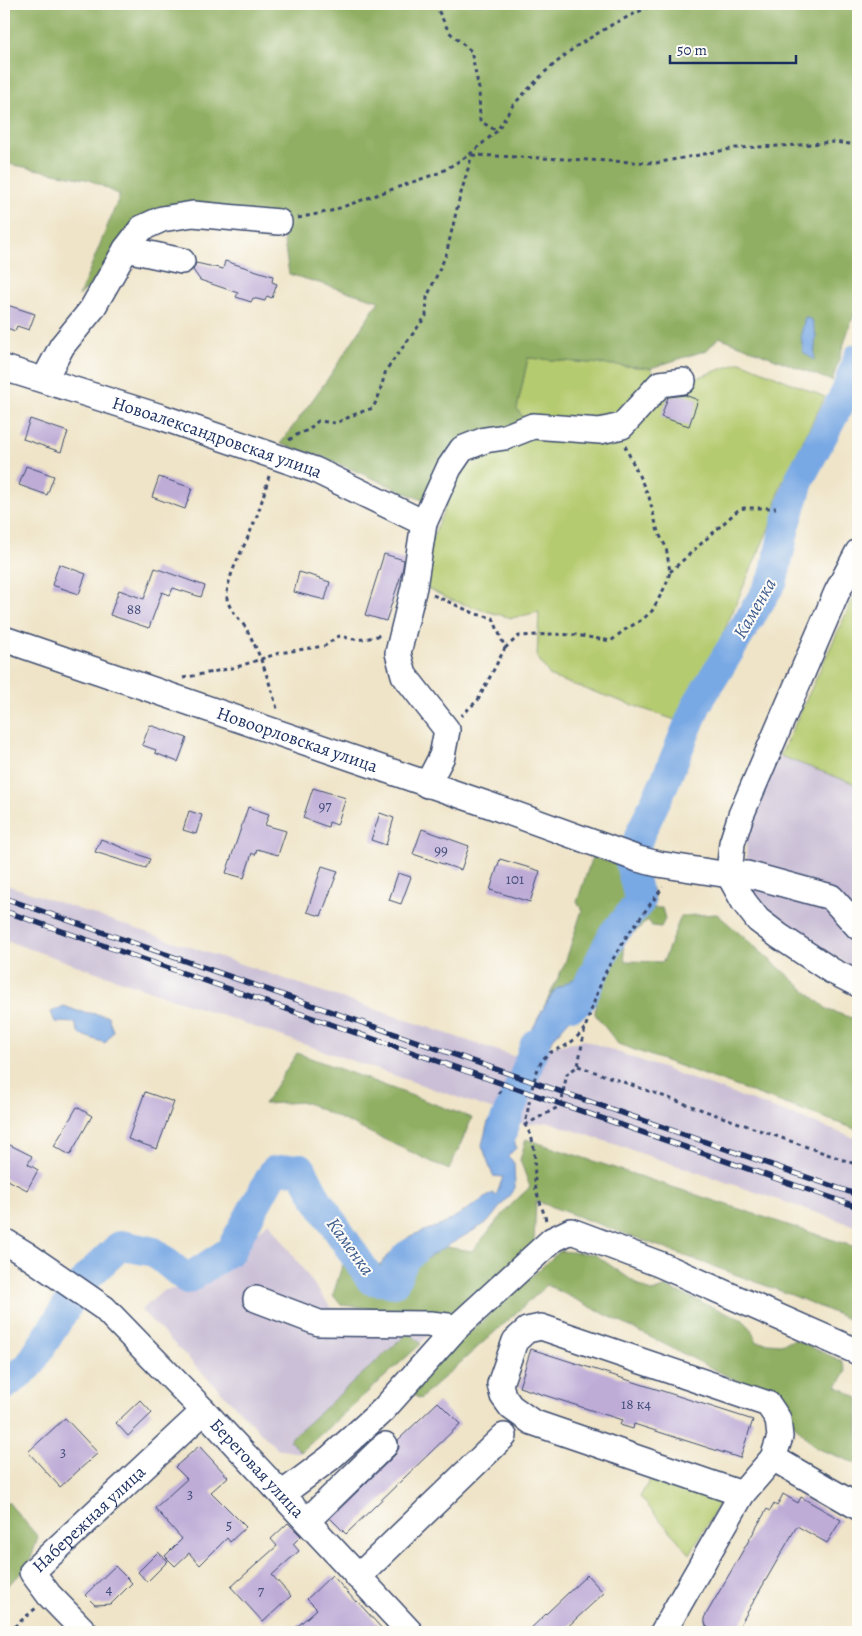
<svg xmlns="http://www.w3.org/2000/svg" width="862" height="1636" viewBox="0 0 862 1636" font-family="Alegreya,serif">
<rect width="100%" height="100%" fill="#fdfcf7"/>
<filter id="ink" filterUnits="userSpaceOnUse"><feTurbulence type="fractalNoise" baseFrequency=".02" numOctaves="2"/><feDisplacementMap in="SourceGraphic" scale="10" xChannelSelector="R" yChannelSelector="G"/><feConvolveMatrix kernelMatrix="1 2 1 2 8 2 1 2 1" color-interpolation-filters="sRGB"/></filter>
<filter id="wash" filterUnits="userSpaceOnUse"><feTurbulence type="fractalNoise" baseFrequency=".0096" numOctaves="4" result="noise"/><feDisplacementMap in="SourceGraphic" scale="20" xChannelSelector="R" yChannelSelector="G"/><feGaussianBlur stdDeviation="1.12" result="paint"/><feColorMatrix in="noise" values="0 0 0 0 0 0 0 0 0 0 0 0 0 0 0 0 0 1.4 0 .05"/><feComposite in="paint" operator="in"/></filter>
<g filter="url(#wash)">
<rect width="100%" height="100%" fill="#efe4c8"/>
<g fill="#cabfd6">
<polygon points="780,756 858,785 858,970 791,931 753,899 747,874 746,841 758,799"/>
<polygon points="4,884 513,1056 584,1040 858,1139 858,1227 549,1122 525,1125 491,1109 4,940"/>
<polygon points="269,1222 331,1308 431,1314 429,1335 300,1453 277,1449 141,1310 164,1290 195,1287"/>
</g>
<g fill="#b5cb6f" stroke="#687d66">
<polygon points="528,358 651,368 663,390 741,362 825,397 781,485 776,503 776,512 684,723 551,677 537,657 539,612 512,618 482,610 451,600 423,586 428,549 463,463 517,409"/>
<polygon points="858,588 858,785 780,756"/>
<polygon points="650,1479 722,1498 690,1554 640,1497"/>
</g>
<g fill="#90af62" stroke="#566f60">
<polygon points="4,4 858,4 858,306 850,325 832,381 719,337 707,350 651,368 528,358 517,409 537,435 496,444 463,463 443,509 321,456 280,444 327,380 379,301 289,274 283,235 177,207 79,296 120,195 90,180 4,163"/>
<polygon points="592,857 616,864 628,874 632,885 652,888 655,900 653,908 662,908 665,919 661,927 652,926 648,920 635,932 622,936 625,961 663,962 681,916 717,914 828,1010 858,1020 858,1130 618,1044 595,1014 596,992 601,975 594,967 555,990 544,1007 565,963 582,910 577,902"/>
<polygon points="297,1053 472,1118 449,1170 305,1102 264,1104"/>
<polygon points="526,1139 858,1248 858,1323 794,1296 536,1201 534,1242 453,1318 341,1305 333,1295 342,1266 393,1265 433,1245 472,1251 511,1205 530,1187 520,1160"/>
<polygon points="560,1251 594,1254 640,1286 652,1292 666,1287 743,1320 750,1327 757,1342 780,1344 795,1340 842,1361 846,1372 837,1386 858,1398 858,1464 816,1448 769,1397 547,1285 420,1399 411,1393 411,1385"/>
<polygon points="409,1332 421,1344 301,1452 289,1440"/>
<polygon points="8,1502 38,1537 28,1568 4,1588 4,1506"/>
</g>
<g fill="#79a9e4" stroke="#4a6ca1">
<polygon points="805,317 812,320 816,335 814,360 803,352 801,334"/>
<polygon points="594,967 597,985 585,1002 556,1035 539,1060 526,1084 517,1083 523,1064 519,1055 544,1007 555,990"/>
<polygon points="64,1006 77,1011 108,1016 113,1031 105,1043 79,1034 75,1023 55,1022 51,1012"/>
<path d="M509,1090l13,7v12c-15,11 -9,23 -6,39l-8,8 6,7 1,25 -27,34 -58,34 -36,27 -23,-3 15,-23 24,-21 34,-12 49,-31 3,3 7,-19 -10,-1 -11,-31 6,-23 13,-12 3,-13z"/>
</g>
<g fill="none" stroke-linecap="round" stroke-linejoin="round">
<g stroke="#79a9e4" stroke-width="30">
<polyline points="634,851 640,834 666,779 697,704 773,580 785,527 800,478 846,392 858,358"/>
<polyline points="574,1005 580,1001 613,934 640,902 630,863"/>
<polyline points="503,1132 504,1123 525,1074 535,1044"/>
<polyline points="4,1386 29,1366 72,1298 90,1274 121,1245 154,1252 187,1279 230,1251 274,1171 301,1168 317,1199 371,1280 394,1283 406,1256 413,1252"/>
</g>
</g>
<g id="blocks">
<g fill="#beacd7">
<polygon points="225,261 273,276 272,282 277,284 272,298 267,296 265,301 253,298 251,302 236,297 238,293 200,280 193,270 196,263 223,269"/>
<polygon points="4,304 35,314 29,330 17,326 15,331 4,327"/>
<polygon points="685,395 698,400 689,426 661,417 668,397"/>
<polygon points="30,419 68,432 61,452 23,439"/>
<polygon points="26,466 54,476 47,495 19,485"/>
<polygon points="159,477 192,488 185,509 152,497"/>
<polygon points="384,554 404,560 402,572 386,621 365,615"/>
<polygon points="59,564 86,574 79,594 52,585"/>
<polygon points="155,568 205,586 201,597 173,588 170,595 162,592 149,628 110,615 119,590 144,599"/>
<polygon points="299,572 320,578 320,579 330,582 325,600 294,592"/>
<polygon points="150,725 187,738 178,762 155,753 156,750 142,745"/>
<polygon points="313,788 346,798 337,825 329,822 328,827 303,818"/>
<polygon points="248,807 269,814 265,825 286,831 278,855 257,849 255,855 252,853 244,878 226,873"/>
<polygon points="189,811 202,815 196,834 183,830"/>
<polygon points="380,813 394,818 386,845 371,840"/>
<polygon points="422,829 469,846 461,870 413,854"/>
<polygon points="101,839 150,859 146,868 95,852"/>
<polygon points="500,859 540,871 530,902 490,890"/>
<polygon points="322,866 338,871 321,916 307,912"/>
<polygon points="398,873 411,877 401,904 389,900"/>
<polygon points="145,1092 174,1102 157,1149 128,1139"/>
<polygon points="77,1107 92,1116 70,1155 54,1146"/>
<polygon points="4,1142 32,1156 28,1164 38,1170 27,1190 4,1178"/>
<polygon points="531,1349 753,1420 740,1458 634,1424 633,1429 620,1425 622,1420 519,1387"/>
<polygon points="140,1400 152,1413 128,1436 116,1423"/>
<polygon points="438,1402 460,1424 346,1534 330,1518 395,1455 399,1448 398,1440"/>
<polygon points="65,1418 98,1453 60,1487 28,1452"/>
<polygon points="199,1446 228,1477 211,1492 246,1527 230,1542 227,1538 200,1565 189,1553 175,1566 165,1556 182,1539 155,1508 187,1479 175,1467"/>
<polygon points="783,1494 798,1503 801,1497 841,1520 827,1543 797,1526 736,1632 714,1632 706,1626 704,1618 767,1509 770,1511 774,1504 777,1506"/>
<polygon points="288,1523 301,1536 293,1544 299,1551 272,1575 291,1596 263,1622 231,1587 277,1546 271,1539"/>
<polygon points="158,1552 168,1561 147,1582 138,1572"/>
<polygon points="115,1566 132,1583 111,1604 95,1605 85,1595"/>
<polygon points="332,1575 356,1602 357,1601 385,1632 291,1632 317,1609 307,1599"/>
<polygon points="587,1575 604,1593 562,1632 527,1632"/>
</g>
</g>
</g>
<g filter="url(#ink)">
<use href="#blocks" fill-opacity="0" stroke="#3b4a6e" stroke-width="1"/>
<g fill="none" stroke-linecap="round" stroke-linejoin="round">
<g stroke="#3b4a6e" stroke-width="28">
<g id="minor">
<polyline points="126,249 182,261"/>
<path id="s1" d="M4,368l157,49 154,53 109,53 -10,64 -16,66 6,22 43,55 -5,26 -15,29"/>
<polyline points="44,380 62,346 92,309 126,249 142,228 162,219 193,214 279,222"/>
<polyline points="424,523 449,468 462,449 485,440 505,437 533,426 600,431 622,426 660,384 683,381"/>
<polyline points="858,552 837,592 741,815 732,843 729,875 744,902 758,920 779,936 832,971 858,984"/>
<path id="s2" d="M4,639l488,167 146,53 20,5 71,11 18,-1 84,23 27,30"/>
<path id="s3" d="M4,1241l23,14 77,53 100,103 206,221"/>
<polyline points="256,1299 319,1323 430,1324 457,1327"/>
<polyline points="282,1494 330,1458 383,1410 457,1327 552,1240 571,1231 659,1264 858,1352"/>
<polyline points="742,1494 532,1422 511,1407 503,1396 500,1384 515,1341 527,1330 541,1327 768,1404 778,1419 780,1437 773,1458"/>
<polyline points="307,1521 385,1445"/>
<polyline points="358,1577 504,1436"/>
<path id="s4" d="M85,1632l-36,-37 -17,-23 172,-161"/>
<polyline points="663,1632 742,1494 773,1458 858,1507"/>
</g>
</g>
<g stroke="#3b4a6e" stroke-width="3" stroke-dasharray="4 4" stroke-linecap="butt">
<polyline points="435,4 449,32 471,51 479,89 480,121 497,131"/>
<polyline points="472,155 656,163 736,148 800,145 833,142 858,145"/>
<polyline points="298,218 331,211 441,172 469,155 497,131 513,105 545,72 575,47 613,24 655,4"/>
<polyline points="289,440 298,434 308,430 318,421 336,423 358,413 373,408 379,395 386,370 426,316 427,297 446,255 459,200 472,155"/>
<path d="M269,476c-5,18 -10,37 -18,54 -8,20 -25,47 -24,68 0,9 15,23 20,32 14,25 23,54 31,82"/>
<polyline points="856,533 856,476 858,470"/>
<polyline points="670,572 737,511 744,508 776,508"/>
<polyline points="433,595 476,614 493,618 505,648 478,700 461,716"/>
<polyline points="505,648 519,636 551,634 576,635 611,641 623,631 643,619 652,611 666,585 670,572 666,547 658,532 649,497 625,446"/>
<path d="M183,678l54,-11 42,-14 45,-7c6,-2 11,-10 17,-10 3,0 5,2 8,2 11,3 21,0 32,-3"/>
<polyline points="578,1066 858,1165"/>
<polyline points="499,1094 503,1084"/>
<polyline points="525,1125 562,1105 563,1092 567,1074 578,1066 585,1028 599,988 607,969 626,937 663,887"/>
<path d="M546,1220c-3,-10 -7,-20 -10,-30 -4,-24 4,-43 -11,-65 4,-18 8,-58 22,-70 5,-5 12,-6 18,-9 8,-4 14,-11 20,-18"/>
<polyline points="8,1632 36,1608"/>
</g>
<use href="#minor" stroke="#fff" stroke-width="25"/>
<g stroke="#1b2f5e" stroke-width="5.5">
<g id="rail">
<polyline points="4,898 858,1195"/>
<polyline points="4,911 858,1207"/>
</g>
</g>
<use href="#rail" stroke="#fdfcf7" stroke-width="4" stroke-dasharray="11" stroke-linecap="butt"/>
</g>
</g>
<g text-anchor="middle" stroke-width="4" stroke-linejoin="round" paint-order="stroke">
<g font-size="15" fill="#444e7c">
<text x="134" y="614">88</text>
<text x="325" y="811">97</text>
<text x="441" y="855">99</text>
<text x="515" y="884">101</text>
<text x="636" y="1409">18 к4</text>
<text x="63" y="1457">3</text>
<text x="190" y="1499">3</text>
<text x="229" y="1530">5</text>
<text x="109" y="1594">4</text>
<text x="261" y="1596">7</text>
</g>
<g font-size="18" fill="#1b2f5e" stroke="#fdfcf7">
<text dy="6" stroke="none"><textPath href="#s1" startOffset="224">Новоалександровская улица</textPath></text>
<text dy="6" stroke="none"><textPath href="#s2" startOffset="310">Новоорловская улица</textPath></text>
<text dy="6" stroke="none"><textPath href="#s3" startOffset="342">Береговая улица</textPath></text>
<text dy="6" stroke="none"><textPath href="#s4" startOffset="158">Набережная улица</textPath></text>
</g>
<g font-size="19" font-style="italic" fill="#3c5a8d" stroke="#fdfcf7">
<text transform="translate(754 608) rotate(-60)" y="7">Каменка</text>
<text transform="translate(351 1246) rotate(54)" y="7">Каменка</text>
</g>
</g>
<rect width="862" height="1636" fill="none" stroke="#fdfcf7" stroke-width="20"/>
<path d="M670 55v8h126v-8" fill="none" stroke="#1b2f5e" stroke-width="2.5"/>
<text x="677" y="55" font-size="15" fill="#1b2f5e" stroke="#fdfcf7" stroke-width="4" paint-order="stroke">50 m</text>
</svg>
